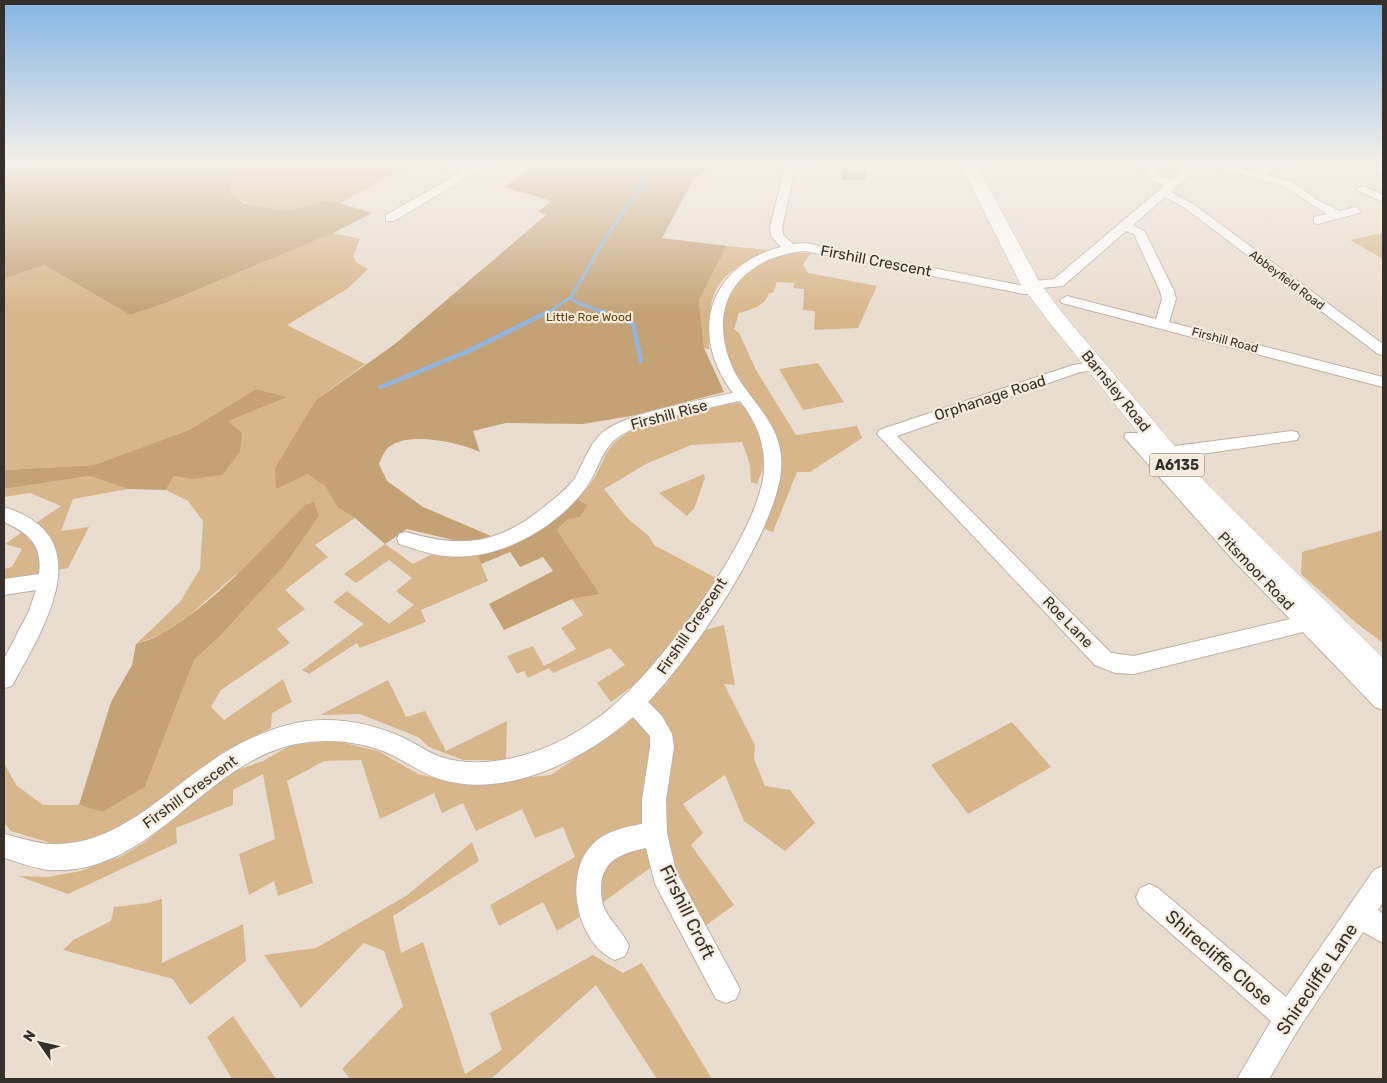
<svg xmlns="http://www.w3.org/2000/svg" width="1387" height="1083" viewBox="0 0 1387 1083" font-family="Rubik,sans-serif">
<rect width="100%" height="100%" fill="#e9ddcf"/>
<g fill="#d8b68b">
<path d="M247,162h167l-73,41c-22,-5 -34,8 -54,8 -20,0 -41,-6 -56,-17l-1,-11z"/>
<polygon points="333,233 360,239 353,256 357,263 368,269 347,289 287,325 365,364 316,400 306,419 307,474 325,486 338,508 355,518 315,545 328,557 285,590 305,609 277,629 290,643 221,690 211,707 224,720 283,679 292,702 272,713 271,728 223,752 161,801 103,839 57,845 11,831 4,823 4,763 16,785 43,805 79,805 103,812 145,787 194,660 221,635 284,566 236,574 190,615 160,635 136,644 180,602 200,569 203,521 188,501 166,490 174,476 191,479 227,421 288,397 256,389 189,430 94,465 4,470 4,279 44,265 130,315 166,303"/>
<polygon points="1383,233 1383,259 1350,240"/>
<path d="M727,246l42,4c-56,26 -61,40 -60,99l-5,-1 -5,-48z"/>
<path d="M784,253h27l-8,12 5,8 69,13 -19,42 -44,2 1,-19 -12,-1 1,-21 -11,-1 1,-5 -17,-1 -4,11h-4c-4,13 -18,17 -30,20l-5,16 5,4 17,37 40,65 61,-9 5,12 -52,34h-13l-24,60 -9,-3c14,-36 22,-64 7,-103 -8,-20 -27,-34 -37,-53 -18,-31 -16,-72 10,-98 11,-10 27,-16 40,-22z"/>
<polygon points="818,363 844,402 803,410 779,369"/>
<path d="M738,403c17,9 27,42 25,61 0,7 -4,14 -6,20l-6,-2 -1,-18 -8,-22 -51,3 -45,19 -42,25 23,29 22,18 5,9 64,34 -69,95 -38,28 -14,-19 28,-18 -15,-17 -57,25 -4,-5 -21,10 -4,-7 -7,3 -10,-18 26,-10 11,20 32,-17 -15,-21 22,-13 -11,-16 28,-5 -43,-64 11,-11 12,-2 8,-12 -11,-6c7,-7 14,-15 19,-24 5,-9 8,-19 14,-27 22,-29 94,-40 128,-45z"/>
<polygon points="704,474 705,478 694,509 687,516 659,493"/>
<polygon points="90,476 128,489 73,499 61,531 89,527 68,568 4,580 4,569 12,567 22,549 5,544 61,506 30,493 4,497 4,489"/>
<polygon points="1383,530 1383,643 1355,622 1301,574 1302,552"/>
<polygon points="385,544 413,564 432,554 457,557 477,554 488,581 421,610 426,622 360,648 357,643 309,674 302,670 364,624 333,602 347,591 389,624 414,605 396,591 412,578 389,560 356,583 344,574"/>
<polygon points="724,625 735,685 724,684 755,745 754,759 765,786 790,790 815,823 785,851 744,821 725,775 683,804 703,833 691,845 734,905 705,926 669,854 605,901 557,931 543,902 499,926 490,905 575,857 563,827 535,838 522,809 476,831 463,803 442,813 434,793 380,819 361,760 324,761 287,781 313,883 278,896 274,881 249,895 239,854 275,839 263,774 233,790 233,805 176,828 177,843 68,894 18,876 48,877 80,871 122,856 145,842 232,772 263,761 291,745 336,741 378,751 418,774 462,784 551,775 623,726 667,683 705,630"/>
<polygon points="388,680 406,717 425,711 446,751 507,721 506,760 463,760 429,747 418,737 360,714 320,715"/>
<polygon points="1012,722 1051,767 968,814 931,765"/>
<polygon points="472,842 479,861 393,916 401,953 423,942 465,1074 502,1050 490,1013 593,955 623,973 642,963 712,1079 657,1079 596,985 491,1079 350,1079 342,1069 403,1006 384,951 364,943 301,1008 264,955 316,948 406,896"/>
<polygon points="162,899 162,963 243,924 246,961 190,1005 173,979 63,950 73,940 111,921 114,907 148,903"/>
<polygon points="233,1016 276,1079 232,1079 207,1037"/>
</g>
<g fill="#c4a276">
<polygon points="4,162 247,162 230,183 231,194 245,204 287,211 329,200 372,213 333,233 166,303 130,315 44,265 4,279"/>
<path d="M539,162h177l-22,16 -32,60 65,8 -28,54 5,48 20,44 -93,24 -48,8 -77,-1 -33,8 7,21c-21,-10 -72,-21 -91,-5 -5,4 -8,12 -10,17l8,17 36,26 68,29 -25,7 -59,-14 -22,15 -30,-26 -17,-10 -13,-22 -18,-12 -31,15 -1,-21 41,-68 79,-56 151,-129 -8,-3 13,-11 -46,-14z"/>
<polygon points="256,389 288,397 228,421 242,433 240,452 222,475 191,479 174,476 166,490 128,489 90,476 4,489 4,470 94,465 189,430"/>
<path d="M577,499l11,6 -8,12 -12,2 -11,11 43,64 -28,5 -68,31 -15,-26 64,-33 -10,-14 -23,10 -10,-15 -29,12 -4,-10c44,-9 66,-28 100,-55z"/>
<path d="M314,502l5,14 -35,50 -63,69 -27,25 -49,127 -42,25 -24,-7 32,-103 21,-37 4,-21c8,-3 18,-5 25,-10 54,-30 100,-85 144,-129z"/>
</g>
<g fill="none" stroke-linecap="round" stroke-linejoin="round">
<g stroke="#91b6df" stroke-width="3">
<polyline points="571,297 576,302 604,313"/>
<polyline points="547,313 571,297 610,231 638,192 652,162"/>
</g>
<g stroke="#91b6df" stroke-width="4.5">
<polyline points="601,311 633,324 641,361"/>
<polyline points="381,387 466,352 550,311"/>
</g>
<g stroke="#bcb1a3" stroke-width="2">
<g id="street">
<polygon points="430,162 448,162 468,169 479,162 493,162 394,221 386,221 386,215 460,173"/>
<path d="M786,162h10l-14,66 1,7 10,9 12,-1 219,43 2,-4 28,-3 110,-93 -12,-6 -16,-18h11l13,14 11,4 21,-18h29l36,10 10,-10h12l-12,13 25,7 27,19 21,10 15,-4 6,4 -2,2 -41,11 -4,-1v-6l13,-3 -43,-28 -81,-22 -32,28 22,12 190,140v11l-5,-1 -193,-146 -20,-11 -32,28 12,7 29,59 2,8 -7,23 214,55v10l-321,-84 -2,-3 7,-4 89,23 6,-20 -2,-8 -26,-57 -8,-3 -63,55 -23,2 -1,5 -15,1 -219,-43c-24,2 -47,10 -64,28 -26,26 -21,69 -3,99 20,31 47,52 43,93 -5,60 -90,188 -133,231l14,14 10,18 2,13 -8,53 1,33 9,38 64,118 -4,10 -10,4 -10,-4 -61,-115 -9,-36c-24,5 -44,12 -45,39 0,8 1,17 4,23 7,13 18,22 24,36l-4,10 -10,4c-38,-16 -53,-86 -22,-116 12,-13 33,-17 49,-20v-24l8,-53v-11l-17,-19c-49,43 -128,83 -194,62 -17,-6 -31,-16 -47,-24 -29,-14 -65,-17 -96,-11 -93,19 -145,133 -248,126 -15,-2 -30,-8 -44,-12v-24c14,3 30,9 45,10 64,3 108,-45 157,-79 23,-17 50,-31 78,-39 39,-12 84,-5 120,12 13,6 24,15 37,19 24,8 52,6 76,0 33,-8 65,-26 91,-47 49,-38 156,-180 156,-243 1,-25 -9,-47 -24,-66 -31,7 -99,19 -123,37 -17,13 -19,35 -32,51 -30,40 -87,72 -138,67 -16,-1 -32,-7 -48,-12l-2,-5 2,-5 7,-2c56,17 93,12 138,-25 11,-9 23,-18 31,-29 10,-17 14,-36 31,-48 25,-18 95,-30 127,-37 -45,-59 -25,-127 48,-146l-10,-11 -1,-8z"/>
<polygon points="1358,162 1372,162 1383,169 1383,176"/>
<polygon points="1363,186 1383,195 1383,202 1359,191 1357,189"/>
<polygon points="1096,362 1104,367 1101,370 1080,372 897,436 1111,653 1134,656 1290,619 1234,561 1124,437 1126,433 1138,433 1248,551 1383,686 1383,710 1375,707 1303,632 1134,674 1115,673 1095,665 877,434 879,430 1073,365"/>
<polygon points="1291,431 1297,432 1299,436 1297,440 1167,459 1161,457 1159,453 1161,449 1167,447"/>
<path d="M4,507c98,30 40,120 8,179l-8,2v-29l25,-48 7,-21 -32,5v-16l35,-5c4,-30 -11,-41 -35,-52z"/>
<polygon points="1383,866 1383,902 1378,910 1383,914 1383,943 1363,932 1299,1028 1269,1079 1237,1079 1271,1021 1140,906 1136,897 1140,888 1149,884 1158,888 1286,997 1374,870"/>
</g>
</g>
<g stroke="#bcb1a3" stroke-width="1">
<polygon id="primary" points="959,162 975,162 1040,283 1064,315 1206,483 1383,658 1383,693 1372,689 1188,495 1050,323 1021,285"/>
</g>
<use href="#street" fill="#fff" fill-rule="evenodd"/>
<use href="#primary" fill="#fff" fill-rule="evenodd"/>
</g>
<polygon fill="#a79694" points="843,162 866,173 865,180 842,180"/>
<polygon fill="#c2afac" stroke="#887a78" points="843,162 863,162 866,173 843,172"/>
<linearGradient id="sky" x2="0" y2="1"><stop stop-color="#85b5e4"/><stop offset="0.52" stop-color="#f5f0e9"/><stop offset="1" stop-color="#f5f0e9" stop-opacity="0"/></linearGradient>
<rect width="1387" height="314" fill="url(#sky)"/>
<g text-anchor="middle" stroke-width="4.5" stroke-linejoin="round" paint-order="stroke">
<g font-size="12" fill="#35302b" stroke="#f6ebdc">
<text transform="translate(1287 280) rotate(37)" y="4">Abbeyfield Road</text>
<text transform="translate(1225 340) rotate(15)" y="4">Firshill Road</text>
</g>
<g font-size="12" fill="#64420a" stroke="#f6ebdc">
<text x="589" y="321">Little Roe Wood</text>
</g>
<rect fill="#f6ebdc" stroke="#6f6860" stroke-width="1" x="1149.5" y="453.5" width="55" height="23" rx="4"/>
<g font-size="14" font-weight="bold" fill="#35302b">
<text x="1177" y="470">A6135</text>
</g>
<g font-size="15" fill="#35302b" stroke="#f6ebdc">
<text transform="translate(876 261) rotate(11)" y="5">Firshill Crescent</text>
<text transform="translate(1116 391) rotate(51)" y="5">Barnsley Road</text>
<text transform="translate(990 398) rotate(-18)" y="5">Orphanage Road</text>
<text transform="translate(669 415) rotate(-15)" y="5">Firshill Rise</text>
<text transform="translate(1256 571) rotate(46)" y="5">Pitsmoor Road</text>
<text transform="translate(1068 622) rotate(46)" y="5">Roe Lane</text>
<text transform="translate(692 626) rotate(-56)" y="5">Firshill Crescent</text>
<text transform="translate(190 792) rotate(-36)" y="5">Firshill Crescent</text>
</g>
<g font-size="18" fill="#35302b" stroke="#f6ebdc">
<text transform="translate(687 912) rotate(64)" y="6">Firshill Croft</text>
<text transform="translate(1219 958) rotate(41)" y="6">Shirecliffe Close</text>
<text transform="translate(1317 979) rotate(-56)" y="6">Shirecliffe Lane</text>
</g>
</g>
<rect width="1387" height="1083" fill="none" stroke="#35302b" stroke-width="10"/>
<g transform="translate(40 1043) rotate(304)" stroke="#f6ebdc" stroke-width="4" paint-order="stroke">
<path d="M0-4L9 19L0 12L-9 19Z" fill="#35302b"/>
<text y="-8" font-size="14" font-weight="bold" text-anchor="middle" fill="#35302b">N</text>
</g>
</svg>
